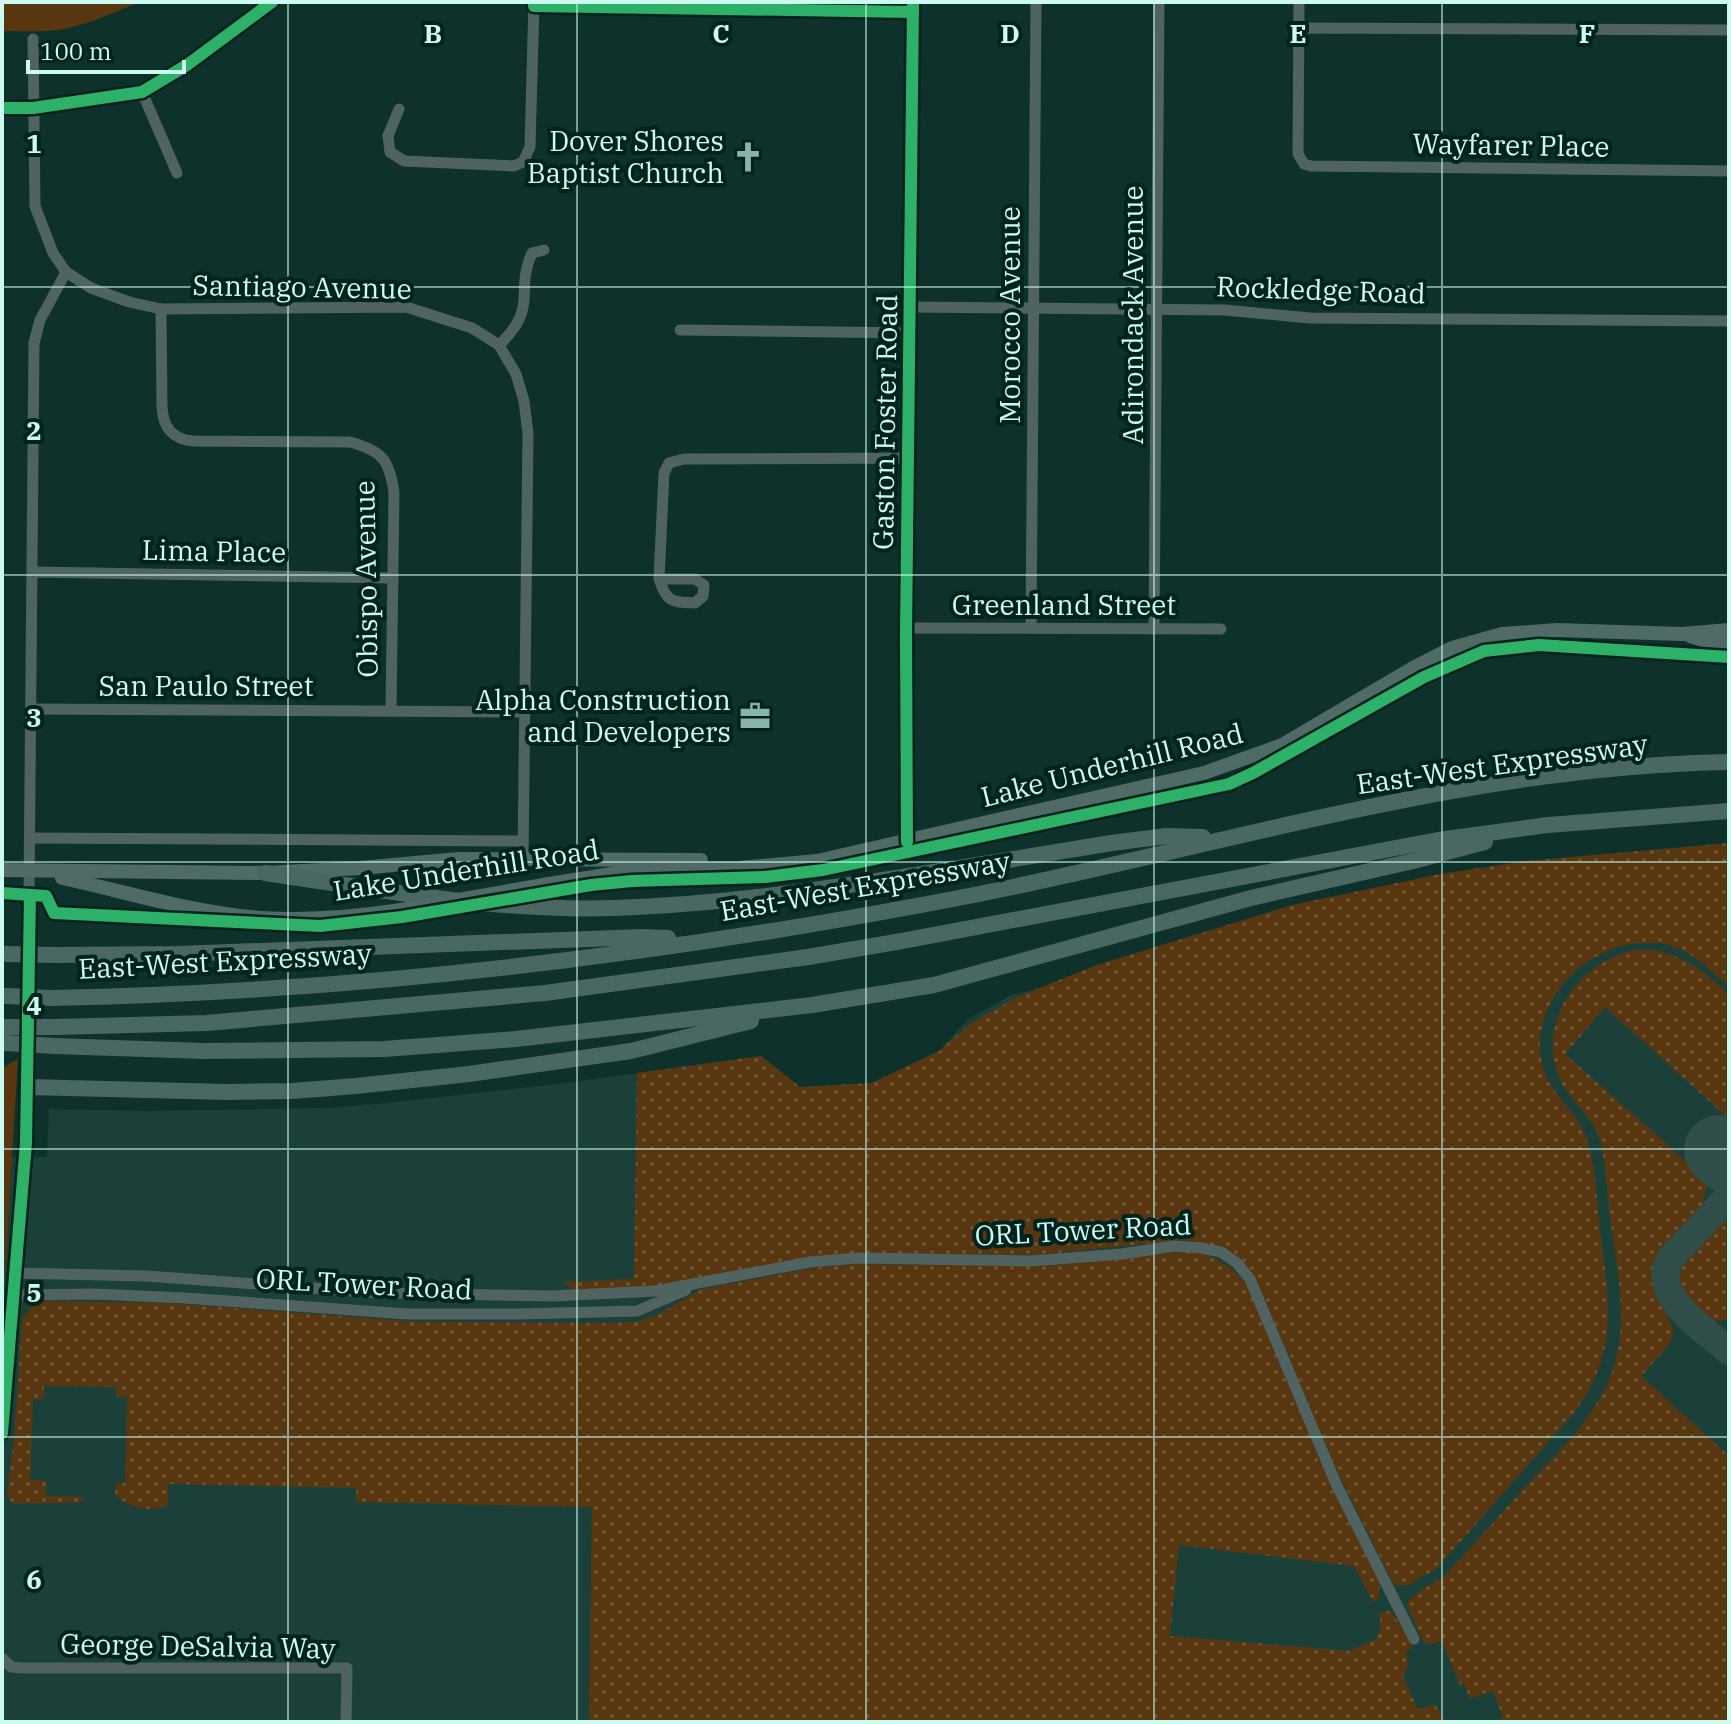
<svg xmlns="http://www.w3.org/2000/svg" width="1731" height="1724" viewBox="0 0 1731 1724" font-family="'IBM Plex Serif',serif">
<defs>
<pattern id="grass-dots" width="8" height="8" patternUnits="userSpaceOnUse" patternTransform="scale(2)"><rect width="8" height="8" fill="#583710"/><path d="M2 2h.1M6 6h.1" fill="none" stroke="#6f5533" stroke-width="1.8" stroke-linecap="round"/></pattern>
</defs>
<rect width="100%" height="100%" fill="#0e312c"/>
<polygon fill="#1b4039" points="1729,854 1729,1722 2,1722 2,1224 7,1157 47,1157 49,1109 147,1111 328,1108 377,1104 558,1084 761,1056 800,1087 871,1083 939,1051 967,1020 1011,995 1098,975 1292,905 1479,871"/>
<g fill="url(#grass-dots)">
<path d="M1729,843v143c-20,-17 -39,-37 -65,-42 -58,-11 -121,38 -124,97 -2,50 32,59 46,96 10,26 10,57 13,84 8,76 24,125 -25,192l-138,156 -28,16 -11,1 -4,-3 -55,-110 -83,-196c-19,-26 -42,-35 -73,-37l-147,15 -169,-2 -204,33 -85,4 -10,-4 -3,-4 70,-3 3,-206 124,-17 39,31 72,-4 67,-32 32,-28 48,-27 78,-31 195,-60 148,-31 86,-13z"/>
<path d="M1636,950c40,-2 65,19 93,44v125l-124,-112 -40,47 141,125 1,8 -4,13 4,4c-28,31 -75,65 -37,107l-4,4 8,15 -5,15 -28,31 88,80v266h-237l11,-5 -10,-26 -23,8 -6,-16 -4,2 -18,-44 -13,3 -6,-2 -16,-37c6,-15 28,-20 39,-31 28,-29 55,-60 82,-90 36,-38 77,-75 89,-129 10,-45 -1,-93 -7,-139 -3,-24 -4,-49 -9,-72 -5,-26 -28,-39 -39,-61 -29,-57 15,-122 74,-133z"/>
<path d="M1721,1216l6,6 2,-1v98c-14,5 -23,-1 -33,-10 -8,-7 -17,-13 -21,-23 -9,-22 32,-54 46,-70z"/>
<path d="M1192,1251c25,6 41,15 56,36l83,200 49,97 -1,14 -6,4 -19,-36 -175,-21 -9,91 180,15 26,-12 5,-13 -2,-12 4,-3 9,1 21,36 -8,4 4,13 -6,10 15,35 17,-6 9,18h-855l3,-215 -236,-5v-14l-188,-4v21c-15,9 -42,2 -53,-11l1,-11h9l2,-86h-10l-1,-10 -72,-1v13h-11l-3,81 16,1v15l37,1v5l-70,2 -6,-9 7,-56 8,-120 15,-18 130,2 252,19 196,1 21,-1 23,-8 43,-25 112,-21 41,-4 189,2z"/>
</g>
<g fill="#583710">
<path d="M2,2h138c-28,11 -61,27 -92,29 -15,1 -31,0 -46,0z"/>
<polygon points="18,1059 2,1321 2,1068"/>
</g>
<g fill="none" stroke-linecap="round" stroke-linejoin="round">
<path stroke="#324e4a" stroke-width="28" d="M1729,1196l-58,62c-23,37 33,71 58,93"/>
<polyline stroke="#324e4a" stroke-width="70" points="1719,1150 1729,1159"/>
<g stroke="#516360" stroke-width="11">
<polyline points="1299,2 1298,154 1304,164 1311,166 1729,171"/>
<polyline points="534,6 913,12"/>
<polyline points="1298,28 1729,30"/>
<polyline points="33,39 35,206 53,253 66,272 91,288 129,302 161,309 406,307 472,328 499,345 516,374 524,401 528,434 523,857"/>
<polyline points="142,92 177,173"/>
<polyline points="2,108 33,108 142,92 187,65 272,2"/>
<polyline points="399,109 388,136 390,152 404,161 514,166 523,162 530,147 534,2"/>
<polyline points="910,307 1225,310 1310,318 1729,321"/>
<path d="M161,309l1,98c1,20 10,32 31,34l157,1c32,9 39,17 44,50l-3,219"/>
<polyline points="680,330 910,333"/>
<path d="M499,345c41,-39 15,-53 33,-92l12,-3"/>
<polyline points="34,572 393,578"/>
<path d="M659,579h36l9,6 -1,11 -8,7c-23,-1 -28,0 -36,-24l5,-106 5,-10 15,-4 224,-1"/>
<polyline points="906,628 1221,629"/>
<polyline points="1031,628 1036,2"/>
<polyline points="1154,629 1159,2"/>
<polyline points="31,709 525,712"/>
<polyline points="31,838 523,841"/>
<polyline points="907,842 906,634 913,2"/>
<polyline points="16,1273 146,1276 379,1293 553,1296 655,1291 810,1262 858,1258 1031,1261 1122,1254 1174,1246 1202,1248 1221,1252 1237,1263 1250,1279 1337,1486 1414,1639"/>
<polyline points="14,1295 95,1294 185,1298 407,1314 519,1314 637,1311 686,1290"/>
<polyline points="2,1433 27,1110 34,343 40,320 66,272"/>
<polyline points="2,1658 11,1667 22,1668 347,1668 346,1722"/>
</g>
<g stroke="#506a66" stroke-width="14">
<polyline points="1690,636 1717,644 1729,644"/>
<polyline points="2,870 265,873 360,868 459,859 701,860"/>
<path d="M62,878c65,14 132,35 199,40 47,3 94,-1 140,-8"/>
<polyline points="549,884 637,870 739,868 817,861 1204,773 1282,745 1413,668 1452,648 1502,634 1557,630 1682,634 1729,630"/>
</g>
<g stroke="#4a6762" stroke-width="16">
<path d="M265,873c116,17 232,39 349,35 167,-6 333,-39 498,-65l54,-7 37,1"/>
<polyline points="55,955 177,954 642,937 668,938"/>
<path d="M51,998c309,-6 620,-44 923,-103 250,-50 499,-129 755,-133"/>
<polyline points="55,1027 207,1023 545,993 808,957 902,941 1438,840 1548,825 1729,811"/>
<polyline points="55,1046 204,1051 384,1049 516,1039 812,1005 934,985 1251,898 1413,861 1485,842"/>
<polyline points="27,1087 228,1092 292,1091 356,1086 469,1074 631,1051 751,1021"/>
</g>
<polyline stroke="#506a66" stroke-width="14" points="401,910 549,884"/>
<g stroke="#4a6762" stroke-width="16">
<polyline points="6,954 55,955"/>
<polyline points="6,996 51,998"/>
<polyline points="6,1027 55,1027"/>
<polyline points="6,1043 55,1046"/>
</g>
<g stroke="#01231d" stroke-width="17">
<g id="cycleway">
<polyline points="534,2 534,6 913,12"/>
<polyline points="2,108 33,108 142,92 187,65 272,2"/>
<polyline points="907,842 906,634 913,2"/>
<polyline points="2,893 46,896 54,913 320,926 402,917 591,885 632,881 765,877 823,870 1229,784 1253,773 1424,677 1484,651 1539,645 1729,657"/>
<polyline points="2,1433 26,1143 30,895"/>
</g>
</g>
<use href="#cycleway" stroke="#2db169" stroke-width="12"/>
</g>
<path fill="none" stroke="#cbfbf1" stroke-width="2" stroke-opacity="0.55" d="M288,2v1720M577,2v1720M866,2v1720M1154,2v1720M1442,2v1720M2,287h1727M2,575h1727M2,862h1727M2,1149h1727M2,1437h1727"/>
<defs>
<g id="church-bare" transform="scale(2.4)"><path d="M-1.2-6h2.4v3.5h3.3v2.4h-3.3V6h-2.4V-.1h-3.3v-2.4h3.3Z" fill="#89b4ac" stroke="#01231d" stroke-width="2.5" paint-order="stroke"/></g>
<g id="office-bare" transform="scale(2.4)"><path d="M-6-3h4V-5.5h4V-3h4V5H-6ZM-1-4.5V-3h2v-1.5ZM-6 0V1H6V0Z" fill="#89b4ac" stroke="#01231d" stroke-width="2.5" paint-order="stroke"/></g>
</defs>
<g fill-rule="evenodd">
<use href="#church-bare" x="748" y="157"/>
<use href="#office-bare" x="755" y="716"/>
</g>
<g text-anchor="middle" stroke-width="8" stroke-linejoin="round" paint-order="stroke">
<g font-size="28" fill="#cbfbf1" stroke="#01231d" text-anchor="end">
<text x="724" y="151">Dover Shores<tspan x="724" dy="32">Baptist Church</tspan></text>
<text x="731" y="710">Alpha Construction<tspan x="731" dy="32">and Developers</tspan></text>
</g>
<g font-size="28" fill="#cbfbf1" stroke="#01231d">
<text transform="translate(1511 145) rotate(1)" y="10">Wayfarer Place</text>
<text transform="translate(302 287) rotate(1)" y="10">Santiago Avenue</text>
<text transform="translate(1321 290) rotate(2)" y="10">Rockledge Road</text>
<text transform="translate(1010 315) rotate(-90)" y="10">Morocco Avenue</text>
<text transform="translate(1133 315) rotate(-90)" y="10">Adirondack Avenue</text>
<text transform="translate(885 422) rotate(-89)" y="10">Gaston Foster Road</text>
<text transform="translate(214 551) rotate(1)" y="10">Lima Place</text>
<text transform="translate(366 579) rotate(-91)" y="10">Obispo Avenue</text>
<text x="1064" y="615">Greenland Street</text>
<text x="206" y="696">San Paulo Street</text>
<text transform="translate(1502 764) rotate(-8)" y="10">East-West Expressway</text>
<text transform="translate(1112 765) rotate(-14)" y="10">Lake Underhill Road</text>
<text transform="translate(466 870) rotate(-9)" y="10">Lake Underhill Road</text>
<text transform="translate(865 886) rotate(-10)" y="10">East-West Expressway</text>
<text transform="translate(225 961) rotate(-3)" y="10">East-West Expressway</text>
<text transform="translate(1083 1230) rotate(-3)" y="10">ORL Tower Road</text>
<text transform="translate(364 1284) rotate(3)" y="10">ORL Tower Road</text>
<text transform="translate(198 1646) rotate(1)" y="10">George DeSalvia Way</text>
</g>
</g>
<g font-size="26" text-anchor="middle" font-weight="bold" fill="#cbfbf1" stroke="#01231d" stroke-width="8" stroke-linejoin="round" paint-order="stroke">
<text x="433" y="43">B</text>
<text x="721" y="43">C</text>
<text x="1010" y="43">D</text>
<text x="1298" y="43">E</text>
<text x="1587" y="43">F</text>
<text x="34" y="153">1</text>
<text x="34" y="440">2</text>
<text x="34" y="727">3</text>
<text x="34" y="1015">4</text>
<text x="34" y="1302">5</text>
<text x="34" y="1589">6</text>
</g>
<rect width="1731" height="1724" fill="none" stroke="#cbfbf1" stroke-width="8"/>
<path d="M28 60v12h156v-12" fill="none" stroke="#cbfbf1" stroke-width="4"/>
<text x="40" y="60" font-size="24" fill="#cbfbf1" stroke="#01231d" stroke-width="6" paint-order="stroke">100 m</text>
</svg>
